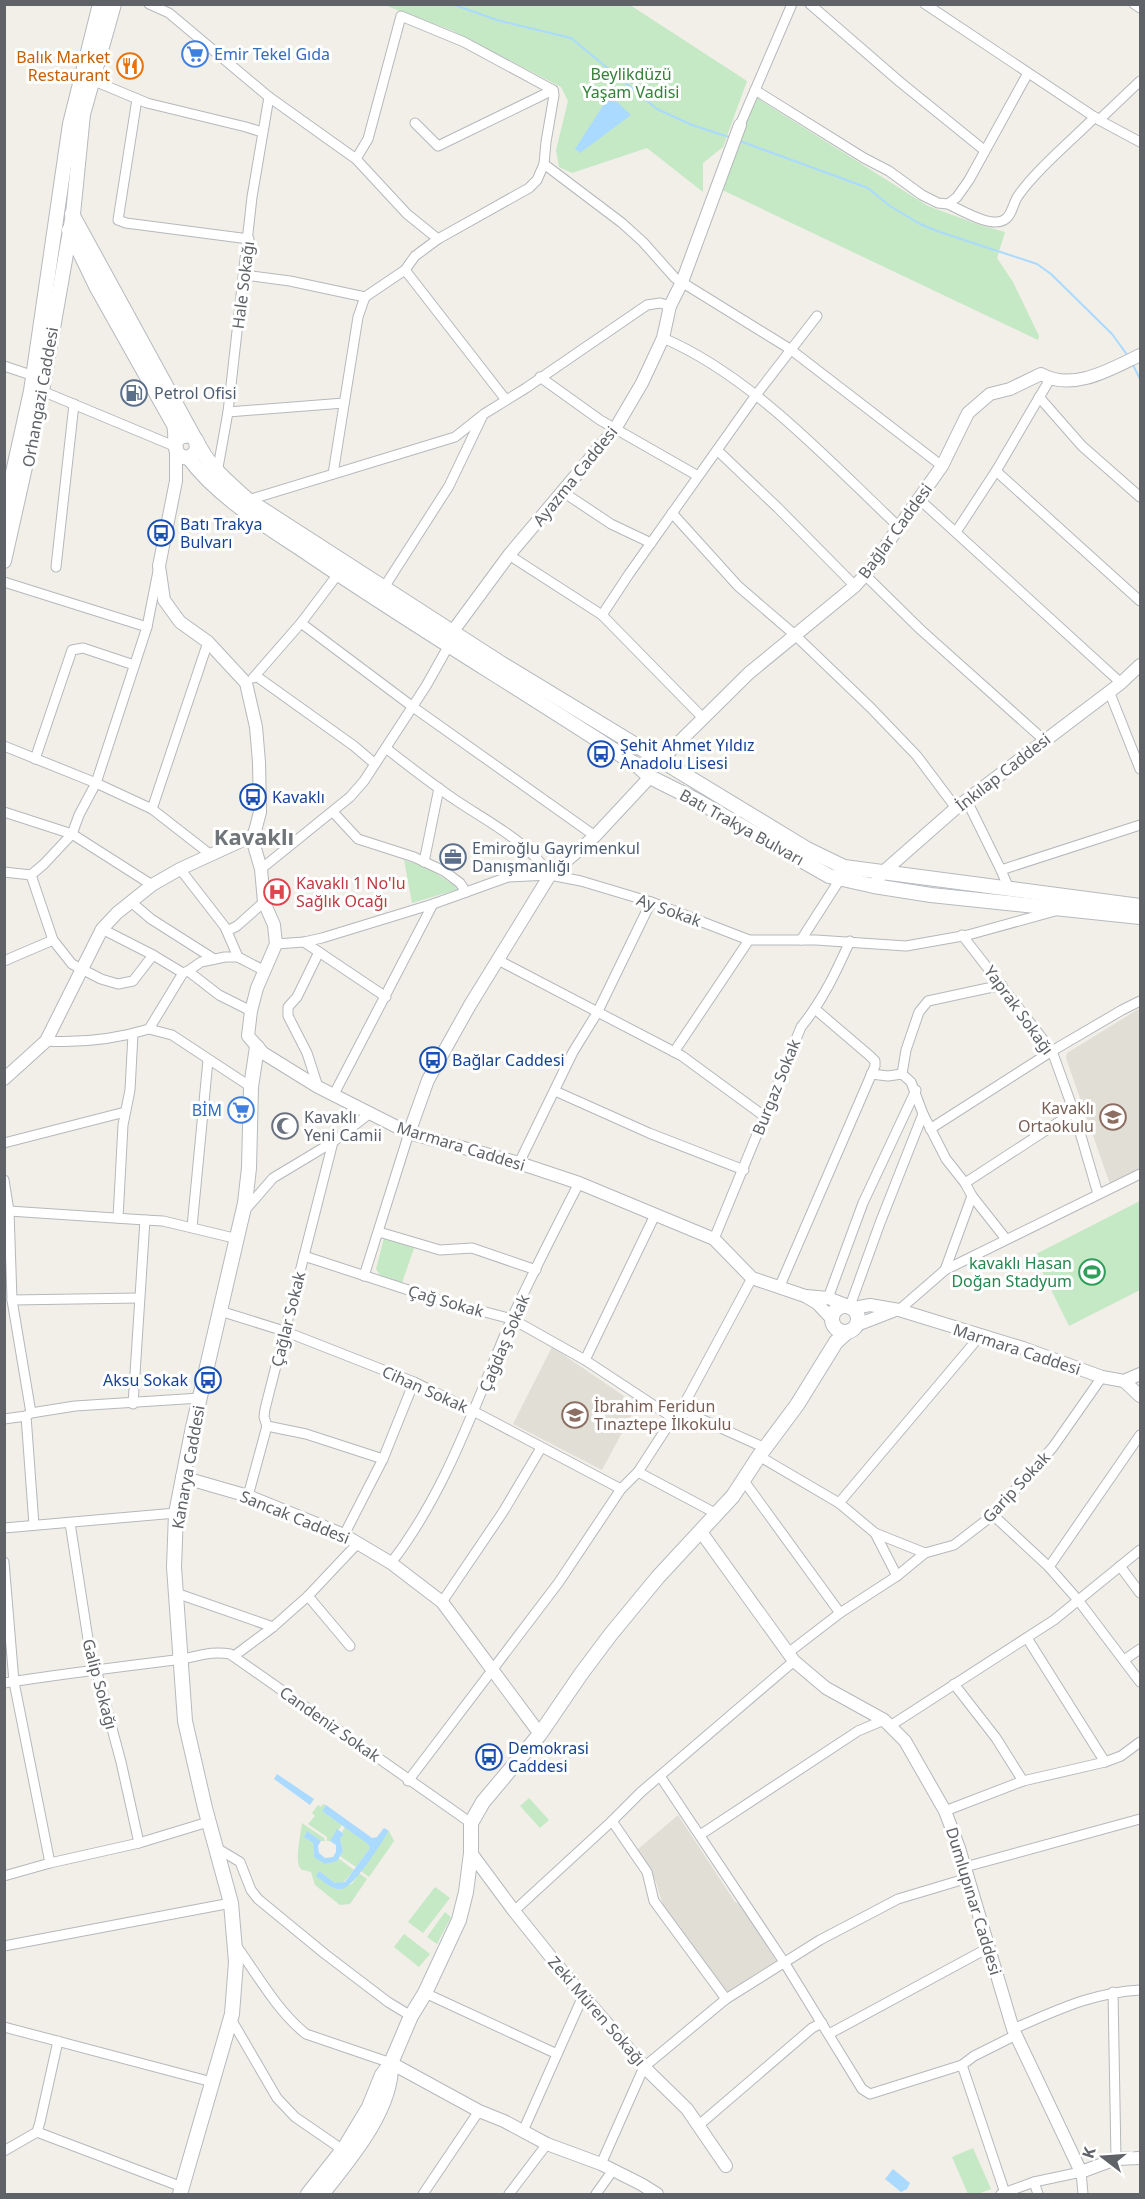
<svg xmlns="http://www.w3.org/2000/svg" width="1145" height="2199" viewBox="0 0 1145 2199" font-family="'Noto Sans',sans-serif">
<rect width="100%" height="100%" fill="#f1efe8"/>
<g fill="#e1ded6">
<polygon points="1140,1008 1140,1176 1112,1190 1066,1058 1067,1053 1072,1050"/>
<polygon points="552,1347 637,1405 602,1470 513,1424"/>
<polygon points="678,1815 735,1902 740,1904 777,1962 730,1996 664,1909 656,1882 637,1853 637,1850"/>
</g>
<g fill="#c5e8c5">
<polygon points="384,5 630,5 747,81 723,147 703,163 703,192 647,148 572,173 559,167 556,150 568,101 561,87 451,30"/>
<polygon points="757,98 928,206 977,224 1005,232 997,258 1013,282 1039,336 1038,340 718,188 753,100"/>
<polygon points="404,860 427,867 459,889 412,903"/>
<polygon points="1140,1201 1140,1290 1069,1326 1034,1255"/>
<polygon points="384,1238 414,1248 402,1283 380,1275 376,1269"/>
<polygon points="529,1798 549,1820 540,1828 520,1806"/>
<polygon points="323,1804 326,1805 322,1811 342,1825 330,1841 327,1841 327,1837 308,1824 315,1816 312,1813 318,1805 321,1807"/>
<path d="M302,1823l22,15 1,3h-4l-13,-9 -4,5 9,6 1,14 23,4 1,-3 16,12 -12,14 -7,-1 -16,-12 -2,5 16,12 19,-4 7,-11 8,6 -17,25 -10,1 -25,-20 -4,-13c-2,-1 -9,-2 -10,-3 -7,-6 0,-36 1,-46z"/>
<polygon points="345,1827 369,1844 370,1848 356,1867 340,1856 343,1851 340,1839 344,1834 342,1832"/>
<polygon points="389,1831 394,1841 369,1877 361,1871"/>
<polygon points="435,1887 450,1898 423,1933 408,1922"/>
<polygon points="445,1912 451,1917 437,1944 427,1937"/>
<polygon points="404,1934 430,1954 419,1967 394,1947"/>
<polygon points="973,2148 991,2189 978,2194 968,2194 952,2157"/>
</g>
<g fill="#aadaff">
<polygon points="608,98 617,102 631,115 580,153 575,149"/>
<polygon points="277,1774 314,1799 310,1805 274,1779"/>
<path d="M326,1805l46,33 5,-1 7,-9 5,3c-8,12 -35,57 -48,58 -9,1 -18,-8 -25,-13l3,-5 16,12 10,-1 25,-34 -2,-4 -46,-33z"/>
<polygon points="337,1829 344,1834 340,1839 343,1851 337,1861 325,1864 314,1857 313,1843 304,1837 307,1831 321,1841 318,1846 319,1853 325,1858 333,1857 336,1852 336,1845 330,1841"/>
<polygon points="893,2169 910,2183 907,2189 901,2192 885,2179"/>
</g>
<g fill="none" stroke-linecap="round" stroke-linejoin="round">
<g stroke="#aadaff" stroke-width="2">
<polyline points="452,4 497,20 571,38 657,109 692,125 732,138"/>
<polyline points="740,141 868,188 890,206 920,224 937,231 1037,264 1051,274 1112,334 1128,356"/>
<polyline points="1132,363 1140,379"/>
</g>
<g stroke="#b5b8bc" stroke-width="11">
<g id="minor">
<polyline points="149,4 169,13 269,97 356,159 407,214 438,239"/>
<polyline points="810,4 900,82 984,150"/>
<polyline points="925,4 1099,120 1140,142"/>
<polyline points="1134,4 1140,8"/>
<polyline points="92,80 147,103 246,127 262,132"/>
<polyline points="755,90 864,158 889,171 922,195 938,203 948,204 957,197 969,180 1028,73"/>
<polyline points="137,99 118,220 126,223 249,239"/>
<polyline points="1099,120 1140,81"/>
<polyline points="415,123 438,146 553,90"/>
<polyline points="740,125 792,4"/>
<polyline points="356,159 368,139 401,16 464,42 553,90"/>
<polyline points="544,164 622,223 643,242 675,278 790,349 942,466"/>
<path d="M948,204c13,6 43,24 56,16 8,-4 9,-17 14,-24 18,-26 54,-56 77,-79"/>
<polyline points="405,270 506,400"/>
<polyline points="245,275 290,281 365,297 405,270 415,256 438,239 529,188 537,180 544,164 546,142 554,95 553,90"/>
<path d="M663,338c89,38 166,123 236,189"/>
<polyline points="4,366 34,376"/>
<polyline points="540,377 600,420 698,476"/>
<polyline points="42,391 174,446"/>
<polyline points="1039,397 1082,446 1140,497"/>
<polyline points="228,412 344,403"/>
<polyline points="717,450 778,508 855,586"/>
<polyline points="996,471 1140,601"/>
<polyline points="217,473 228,412 252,197 269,97"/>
<polyline points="333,474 358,317 365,297"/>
<polyline points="563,492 611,524 651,543"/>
<polyline points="919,499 1121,683"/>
<polyline points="248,500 455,437 484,414 526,388 647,305 660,303 670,306"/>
<polyline points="672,513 738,586 795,635 871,708 917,756 956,808"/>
<polyline points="956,532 996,471 1050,379"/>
<polyline points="509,555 602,615 704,719"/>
<polyline points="56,567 74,404"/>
<polyline points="865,575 921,630 1044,740"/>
<polyline points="4,582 147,627"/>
<polyline points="383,589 449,486 482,417"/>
<polyline points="602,615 629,574 756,395 817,316"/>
<polyline points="301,623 413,707 595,836"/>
<polyline points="256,676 354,746 375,764"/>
<polyline points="253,678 301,623 338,574"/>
<polyline points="1109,691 1140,769"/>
<polyline points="4,746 96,783 152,809 211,855"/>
<path d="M387,749c23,18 46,36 70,52 33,22 71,41 93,74"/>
<polyline points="35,759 72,650 83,648 134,665"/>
<polyline points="967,801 1001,870 1009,889"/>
<polyline points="152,809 208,642"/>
<polyline points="4,812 72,834 152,885"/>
<polyline points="333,812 358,839 414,857 444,871 460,883 466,892"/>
<polyline points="424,862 439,788"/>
<polyline points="180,869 225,927 238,957"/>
<polyline points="261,869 350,797 364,781 426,686 449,645"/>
<polyline points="1001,870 1140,825"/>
<polyline points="4,872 31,875 44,864 72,834 79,815 96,783 147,627 158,571"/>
<polyline points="31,875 53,940 72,964 101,979 118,984 133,981 153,955"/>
<polyline points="130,901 151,919 214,959"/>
<polyline points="102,929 153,955 183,973"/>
<polyline points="227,931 237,926 264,902"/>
<polyline points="962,935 1052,1051 1074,1112 1098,1194"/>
<polyline points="801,940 842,876"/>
<polyline points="304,942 386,997"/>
<polyline points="276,944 304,942 322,938 433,904 508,877 550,875 581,881 651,902 749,940 816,940 906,946 968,935 1055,911"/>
<polyline points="498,960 682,1056 764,1116"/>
<polyline points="4,961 53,940"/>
<polyline points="188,971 219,995 251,1011"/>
<polyline points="149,1029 172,1035 251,1087"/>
<path d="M46,1041c34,2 70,-2 103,-12l34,-56 5,-2 13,-9 24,-5h13l25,13"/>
<polyline points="674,1052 749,940"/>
<polyline points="871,1074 888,1076 902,1074 911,1082 923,1114 946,1159 965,1183 972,1196 1006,1239"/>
<polyline points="902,1074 906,1050 919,1012 928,1001 1002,985"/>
<polyline points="318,1087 307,1053 288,1016 288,1007 297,997 319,952"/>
<polyline points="555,1091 649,1133 744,1170"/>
<polyline points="333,1096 433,904"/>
<polyline points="930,1129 1052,1051 1122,1010 1140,1001"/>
<polyline points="4,1143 125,1112"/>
<polyline points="519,1163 573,1052 597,1013 651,902"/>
<polyline points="4,1180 9,1211 12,1300 31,1413"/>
<polyline points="965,1183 1074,1112"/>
<polyline points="246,1209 273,1178 333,1142 369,1114"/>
<polyline points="9,1211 145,1220 133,1404"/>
<polyline points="118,1218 123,1125 130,1090 133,1034"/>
<polyline points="145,1220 163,1221 238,1239"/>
<polyline points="192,1227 208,1060"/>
<polyline points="379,1232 440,1250 472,1248 536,1270"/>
<path d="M714,1239l87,-212c22,-27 35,-55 49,-86"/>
<polyline points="304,1256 439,1300 512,1319 585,1360 673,1418"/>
<polyline points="945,1270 972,1196"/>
<polyline points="364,1276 409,1133"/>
<polyline points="779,1288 875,1066 875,1061 870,1056 815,1009"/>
<polyline points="828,1298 863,1203 916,1090"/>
<polyline points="12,1300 139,1298"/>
<polyline points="850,1306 880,1223 923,1114"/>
<polyline points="899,1310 945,1270 1140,1174"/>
<polyline points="220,1311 284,1331 414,1382 475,1412 621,1489"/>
<polyline points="585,1360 655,1215"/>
<polyline points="681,1410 765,1448"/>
<polyline points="26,1416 31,1413 75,1406 200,1398"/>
<polyline points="4,1419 26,1416 34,1525"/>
<polyline points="267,1426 306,1434 383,1459"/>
<polyline points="759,1456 839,1503 875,1533 897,1576"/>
<polyline points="638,1472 717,1514"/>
<polyline points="744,1481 840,1613"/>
<polyline points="248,1496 267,1426 264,1417 265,1409 333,1142"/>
<polyline points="839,1503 980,1336"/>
<polyline points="993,1515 1049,1567 1078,1600 1140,1682"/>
<polyline points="70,1523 88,1639 121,1762 139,1843"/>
<polyline points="4,1528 176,1513"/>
<polyline points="875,1533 925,1553"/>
<polyline points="344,1535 383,1459 414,1382"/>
<polyline points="4,1562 14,1682 50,1863"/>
<path d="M391,1563c56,-72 85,-162 121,-245 21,-46 44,-90 67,-135"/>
<polyline points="1120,1566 1140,1593"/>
<polyline points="1049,1567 1140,1435"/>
<polyline points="176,1593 273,1627"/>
<polyline points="308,1596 350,1646"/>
<polyline points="442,1602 503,1512 541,1448"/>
<polyline points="1027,1638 1105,1762"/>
<polyline points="788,1653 840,1613 897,1576 925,1553 954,1545 993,1515 1053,1447 1102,1377"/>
<polyline points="234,1656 273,1627 308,1596 358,1543"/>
<polyline points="1124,1660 1140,1649"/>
<path d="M4,1683c57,-9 114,-16 171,-23 19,-2 35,-10 55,-6l241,169"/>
<polyline points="954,1684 996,1738 1023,1781"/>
<polyline points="890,1726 1054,1620 1140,1550"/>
<polyline points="660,1776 784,1962 862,2089 870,2094 962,2065 974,2056 1016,2035"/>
<polyline points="408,1781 559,1582 621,1489 638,1472 673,1418 681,1410 752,1278"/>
<polyline points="945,1811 1023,1781 1105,1762 1121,1756 1140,1742"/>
<polyline points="612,1821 647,1872 654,1901 726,1999"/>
<polyline points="700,1835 858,1731 884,1720"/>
<polyline points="215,1847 240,1862 251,1890 258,1899 325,1954 388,2002 411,2016"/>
<polyline points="965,1867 1140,1819"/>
<polyline points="4,1876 50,1863 139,1843 208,1822"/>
<polyline points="514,1911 612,1821 641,1792 794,1661"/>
<path d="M235,1944c22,30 42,67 71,90l85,29"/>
<polyline points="4,1946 231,1903"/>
<polyline points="1113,1992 1116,2159"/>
<polyline points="425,1993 557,2054"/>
<polyline points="231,2019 277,2098 295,2117 343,2150"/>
<polyline points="4,2027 212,2082"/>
<path d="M1013,2029c45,-19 78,-36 127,-39"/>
<polyline points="829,2034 988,1948"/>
<polyline points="962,2065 1005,2193"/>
<polyline points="699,2125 812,2028 822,2023"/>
<polyline points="523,2131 583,1996"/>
<polyline points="37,2132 40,2122 58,2041"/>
<polyline points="4,2151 37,2132 182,2187"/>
<polyline points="601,2164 644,2067 726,1999 820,1940 898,1899 968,1878"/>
<polyline points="1034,2182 1038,2194"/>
<polyline points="423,2194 479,2111"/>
<polyline points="509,2194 547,2144"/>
<polyline points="596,2194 613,2170"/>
<polyline points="1001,2194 1034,2182 1081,2172 1083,2194"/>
</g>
</g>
<g stroke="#b5b8bc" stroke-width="14">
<g id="tertiary">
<polyline points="176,453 176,481 159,566 164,600 180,622 208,642 246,683 256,727 259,762 260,812 254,835 254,845 261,869 264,902 274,925 276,944 257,988 251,1011 248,1036 263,1053 318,1087 409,1133 519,1163 579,1183 714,1239 752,1278 805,1296 817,1303 832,1319"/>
<polyline points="450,641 453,631 509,555 615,429 642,383 663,338 670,306 682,282 740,125"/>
<path d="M661,760l88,-87 106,-87 10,-11 77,-109 26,-53 22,-19 20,-5 31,-15c32,18 70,-5 99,-19"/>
<polyline points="874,886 882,873 956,808 1121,683 1140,665"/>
<polyline points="4,1079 46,1041 102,929 117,913 152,885 180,869 254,835"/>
<polyline points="409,1133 428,1080 470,1005 550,875 595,836 650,777"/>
<polyline points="806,1296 828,1298 846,1305"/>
<polyline points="854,1308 870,1305 899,1310 1023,1348 1102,1377 1124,1381 1140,1374"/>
<polyline points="857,1325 893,1311"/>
<polyline points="1124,1381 1140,1396"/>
<polyline points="182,1477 248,1496 344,1535 391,1563 442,1602 540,1734"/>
<polyline points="701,1532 794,1661 826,1688 884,1720 905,1741 945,1811 959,1848 1013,2029 1081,2172 1116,2159 1140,2158"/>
<polyline points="471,1853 514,1911 562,1971 644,2067 687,2109 726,2166"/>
<polyline points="391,2063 479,2111 504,2121 547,2144 601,2164 641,2184 657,2194"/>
</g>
</g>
<g stroke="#b6babf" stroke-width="16">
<g id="secondary">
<polyline points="72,214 194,437"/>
<path d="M69,230l27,56 78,139c4,14 -5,32 15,33l8,-7 -1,-11 -6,-5 -10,2 -5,6"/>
<path d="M196,440c12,26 31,41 52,60l251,162 308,187 37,18 296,39"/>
<path d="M189,458c28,39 81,70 121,97 94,64 192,123 288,185l40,26 12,11 46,23 133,76 45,10 57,9 209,22"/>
<polyline points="4,513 31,391 70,124 100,4"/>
<polyline points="4,561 42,391 73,214 83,114 114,4"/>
<circle cx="845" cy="1319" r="13"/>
<polyline points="180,2194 232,2014 236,1962 231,1903 205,1808 185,1721 174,1567 176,1513 193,1427 245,1203 249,1168 251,1087 257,1047"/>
<polyline points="308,2194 345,2147 369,2107 382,2075 391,2063 411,2016 425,1993 459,1920 466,1892 471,1853 471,1823 483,1802 540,1734 581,1674 611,1634 658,1577 733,1496 759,1456 797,1405 836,1342 847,1332"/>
<path d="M322,2194c27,-34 71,-85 69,-131"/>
</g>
</g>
<use href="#minor" stroke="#fff" stroke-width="9"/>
<use href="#tertiary" stroke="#fff" stroke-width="12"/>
<use href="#secondary" stroke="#fff" stroke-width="14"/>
</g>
<defs>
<g id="supermarket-ring" transform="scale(1.35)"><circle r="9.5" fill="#fff" stroke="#3f7fe0" stroke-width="1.5"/><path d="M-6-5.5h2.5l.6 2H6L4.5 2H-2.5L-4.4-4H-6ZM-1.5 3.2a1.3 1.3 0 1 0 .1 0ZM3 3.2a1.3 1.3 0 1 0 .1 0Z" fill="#3f7fe0"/></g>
<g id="restaurant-ring" transform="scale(1.35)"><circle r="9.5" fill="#fff" stroke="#e8710a" stroke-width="1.5"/><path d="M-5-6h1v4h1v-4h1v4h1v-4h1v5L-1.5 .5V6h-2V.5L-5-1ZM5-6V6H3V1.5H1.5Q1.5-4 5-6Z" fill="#e8710a"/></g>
<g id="fuel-ring" transform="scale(1.35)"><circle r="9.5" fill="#fff" stroke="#5c6f8a" stroke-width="1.5"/><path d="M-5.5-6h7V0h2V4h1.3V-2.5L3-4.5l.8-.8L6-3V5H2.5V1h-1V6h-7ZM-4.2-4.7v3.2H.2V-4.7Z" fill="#5c6f8a"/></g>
<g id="bus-ring" transform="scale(1.35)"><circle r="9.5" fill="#fff" stroke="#1a4fb4" stroke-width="1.5"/><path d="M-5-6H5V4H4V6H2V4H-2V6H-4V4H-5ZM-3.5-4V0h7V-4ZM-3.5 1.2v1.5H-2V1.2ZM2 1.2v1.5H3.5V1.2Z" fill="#1a4fb4"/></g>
<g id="office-ring" transform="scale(1.35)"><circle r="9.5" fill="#fff" stroke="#5c6f8a" stroke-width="1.5"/><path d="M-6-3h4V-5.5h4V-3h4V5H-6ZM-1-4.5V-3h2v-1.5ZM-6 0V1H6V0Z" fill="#5c6f8a"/></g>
<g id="hospital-ring" transform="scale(1.35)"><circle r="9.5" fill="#fff" stroke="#e0444e" stroke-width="1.5"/><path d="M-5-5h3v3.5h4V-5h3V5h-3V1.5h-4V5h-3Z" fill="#e0444e"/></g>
<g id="school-ring" transform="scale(1.35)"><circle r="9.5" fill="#fff" stroke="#8d6e63" stroke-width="1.5"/><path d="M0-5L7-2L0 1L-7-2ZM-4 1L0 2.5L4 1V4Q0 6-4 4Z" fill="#8d6e63"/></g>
<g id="mosque-ring" transform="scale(1.35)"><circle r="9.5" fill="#fff" stroke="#6b7280" stroke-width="1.5"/><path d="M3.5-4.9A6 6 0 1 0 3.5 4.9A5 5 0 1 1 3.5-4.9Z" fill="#6b7280"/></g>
<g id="stadium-ring" transform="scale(1.35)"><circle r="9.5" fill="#fff" stroke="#2e9e5b" stroke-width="1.5"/><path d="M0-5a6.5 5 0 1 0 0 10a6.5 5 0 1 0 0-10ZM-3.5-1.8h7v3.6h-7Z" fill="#2e9e5b"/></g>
</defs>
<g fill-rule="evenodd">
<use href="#supermarket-ring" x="195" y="54"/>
<use href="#restaurant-ring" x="130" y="66"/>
<use href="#fuel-ring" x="134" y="393"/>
<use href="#bus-ring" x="161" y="533"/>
<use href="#bus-ring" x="601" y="754"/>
<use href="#bus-ring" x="253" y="797"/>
<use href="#office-ring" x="453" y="857"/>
<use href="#hospital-ring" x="277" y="892"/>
<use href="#bus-ring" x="433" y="1060"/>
<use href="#supermarket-ring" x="241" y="1110"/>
<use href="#school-ring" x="1113" y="1117"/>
<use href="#mosque-ring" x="285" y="1126"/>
<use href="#stadium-ring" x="1092" y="1272"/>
<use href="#bus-ring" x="208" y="1380"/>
<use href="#school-ring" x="575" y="1415"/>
<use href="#bus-ring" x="489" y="1757"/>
</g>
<g text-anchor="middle" stroke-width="6" stroke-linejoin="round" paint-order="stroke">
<g font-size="16" fill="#366cbe" stroke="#fff" text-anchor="start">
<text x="214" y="60">Emir Tekel Gıda</text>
<text x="222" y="1116" text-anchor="end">BİM</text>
</g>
<g font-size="16" fill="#c56008" stroke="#fff" text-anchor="end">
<text x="110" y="63">Balık Market<tspan x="110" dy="18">Restaurant</tspan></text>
</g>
<g font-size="16" fill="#348238" stroke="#fff">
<text x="631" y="80">Beylikdüzü<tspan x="631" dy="18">Yaşam Vadisi</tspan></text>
</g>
<g font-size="16" fill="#5f6368" stroke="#fff">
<text transform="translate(243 285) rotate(-83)" y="6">Hale Sokağı</text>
<text transform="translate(40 397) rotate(-80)" y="6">Orhangazi Caddesi</text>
<text transform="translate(575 476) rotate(-51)" y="6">Ayazma Caddesi</text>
<text transform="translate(895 531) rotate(-54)" y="6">Bağlar Caddesi</text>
<text transform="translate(1003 772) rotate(-38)" y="6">İnkılap Caddesi</text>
<text transform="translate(742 827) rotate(29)" y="6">Batı Trakya Bulvarı</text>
<text transform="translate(669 910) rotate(20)" y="6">Ay Sokak</text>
<text transform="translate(1019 1010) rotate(54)" y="6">Yaprak Sokağı</text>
<text transform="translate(776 1087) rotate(-68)" y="6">Burgaz Sokak</text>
<text transform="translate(461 1146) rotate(17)" y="6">Marmara Caddesi</text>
<text transform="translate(446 1301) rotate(16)" y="6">Çağ Sokak</text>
<text transform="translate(288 1319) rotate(-76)" y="6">Çağlar Sokak</text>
<text transform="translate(504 1343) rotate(-67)" y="6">Çağdaş Sokak</text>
<text transform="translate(1017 1349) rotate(18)" y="6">Marmara Caddesi</text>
<text transform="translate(425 1389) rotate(24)" y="6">Cihan Sokak</text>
<text transform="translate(188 1467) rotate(-80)" y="6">Kanarya Caddesi</text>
<text transform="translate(1016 1487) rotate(-47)" y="6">Garip Sokak</text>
<text transform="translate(295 1517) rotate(22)" y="6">Sancak Caddesi</text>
<text transform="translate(100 1684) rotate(75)" y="6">Galip Sokağı</text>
<text transform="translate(330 1724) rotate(35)" y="6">Candeniz Sokak</text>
<text transform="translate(974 1901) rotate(73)" y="6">Dumlupınar Caddesi</text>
<text transform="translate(597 2011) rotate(49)" y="6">Zeki Müren Sokağı</text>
</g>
<g font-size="16" fill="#4e5e75" stroke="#fff" text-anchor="start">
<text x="154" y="399">Petrol Ofisi</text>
<text x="472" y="854">Emiroğlu Gayrimenkul<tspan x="472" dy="18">Danışmanlığı</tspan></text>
</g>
<g font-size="16" fill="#164399" stroke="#fff" text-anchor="start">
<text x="180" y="530">Batı Trakya<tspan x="180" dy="18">Bulvarı</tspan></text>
<text x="620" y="751">Şehit Ahmet Yıldız<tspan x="620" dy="18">Anadolu Lisesi</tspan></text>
<text x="272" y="803">Kavaklı</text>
<text x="452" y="1066">Bağlar Caddesi</text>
<text x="188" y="1386" text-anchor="end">Aksu Sokak</text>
<text x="508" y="1754">Demokrasi<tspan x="508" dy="18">Caddesi</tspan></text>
</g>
<g font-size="16" fill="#be3a42" stroke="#fff" text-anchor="start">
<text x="296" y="889">Kavaklı 1 No'lu<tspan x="296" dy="18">Sağlık Ocağı</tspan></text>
</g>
<g font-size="16" fill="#785e54" stroke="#fff" text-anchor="end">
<text x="1094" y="1114">Kavaklı<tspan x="1094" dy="18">Ortaokulu</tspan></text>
<text x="594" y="1412" text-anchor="start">İbrahim Feridun<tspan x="594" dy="18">Tınaztepe İlkokulu</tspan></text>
</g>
<g font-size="16" fill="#5b616d" stroke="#fff" text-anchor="start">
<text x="304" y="1123">Kavaklı<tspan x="304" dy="18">Yeni Camii</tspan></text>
</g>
<g font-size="16" fill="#27864d" stroke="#fff" text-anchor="end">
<text x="1072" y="1269">kavaklı Hasan<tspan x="1072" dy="18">Doğan Stadyum</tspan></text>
</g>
<g font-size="22" font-weight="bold" fill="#70757a" stroke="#fff">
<text x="254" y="845">Kavaklı</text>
</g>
</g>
<rect width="1145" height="2199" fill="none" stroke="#5f6368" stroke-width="12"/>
<g transform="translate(1103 2157) rotate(287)" stroke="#ffffff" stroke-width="4.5" paint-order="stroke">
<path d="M0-4.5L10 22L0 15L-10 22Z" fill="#5f6368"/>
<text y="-9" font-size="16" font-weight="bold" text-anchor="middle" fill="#5f6368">K</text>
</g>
</svg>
